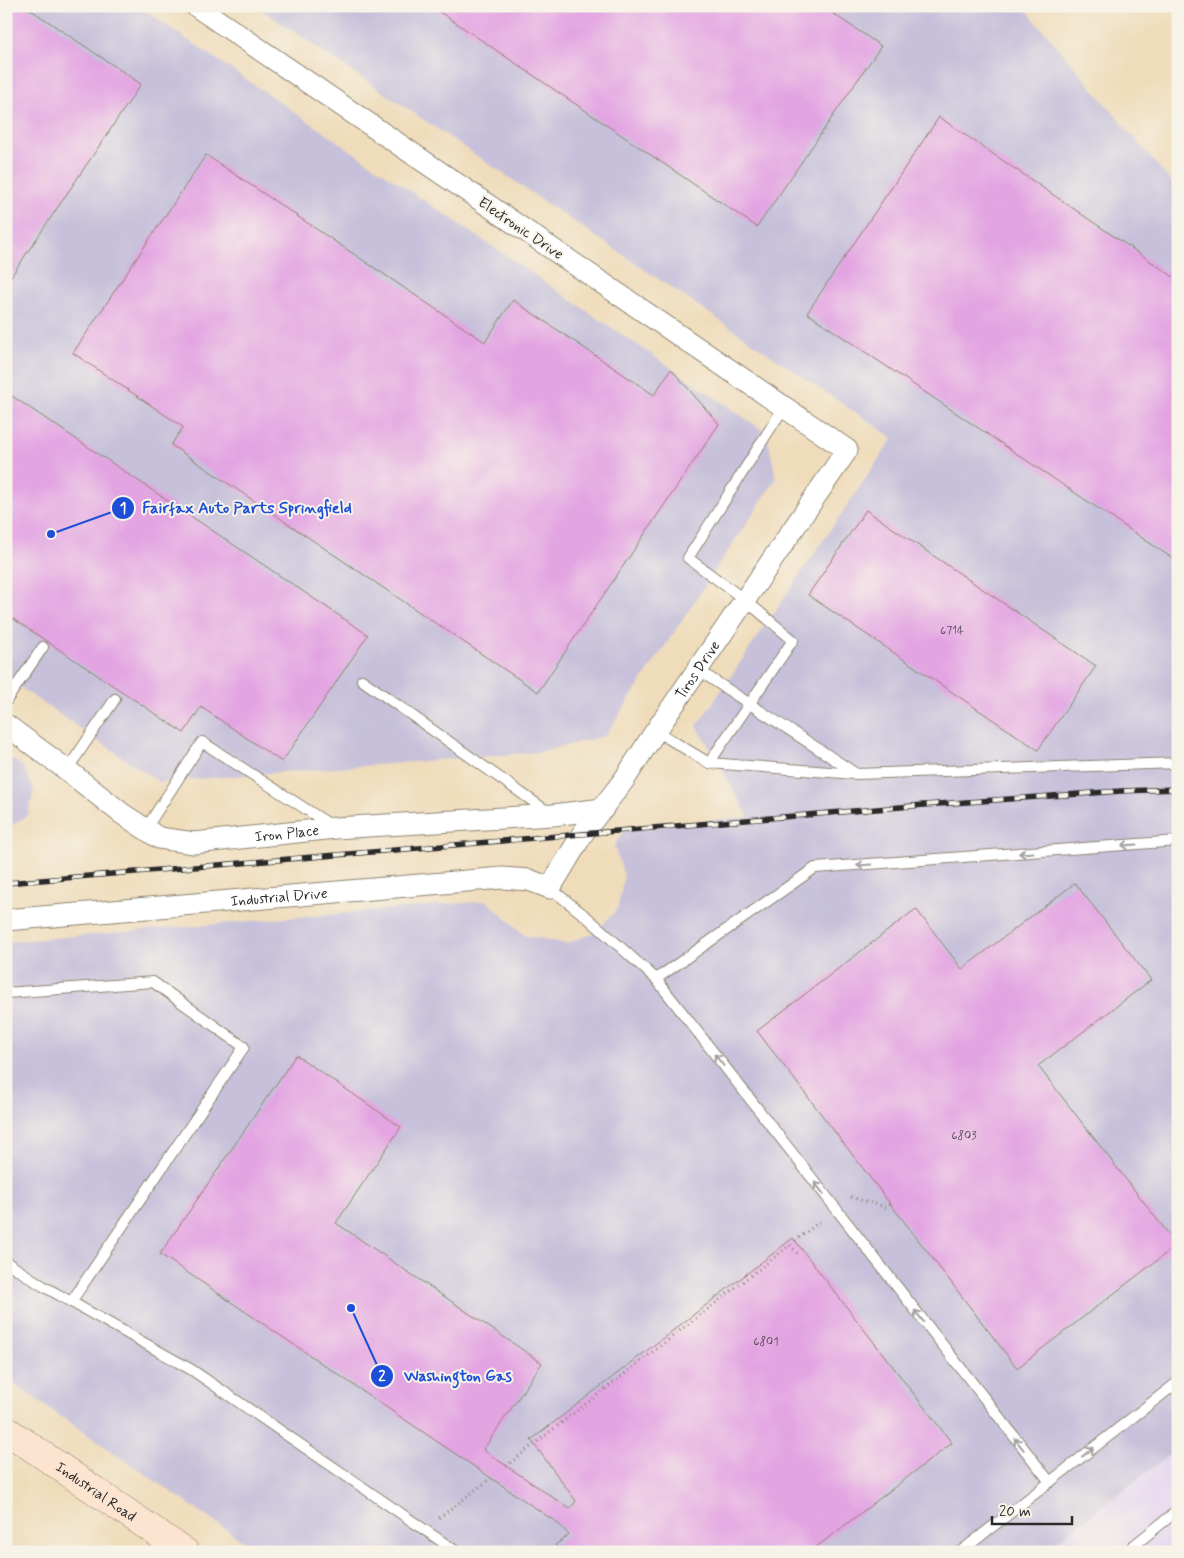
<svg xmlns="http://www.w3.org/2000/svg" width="1184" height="1558" viewBox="0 0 1184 1558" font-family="Mynerve,sans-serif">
<rect width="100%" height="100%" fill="#f7f3e8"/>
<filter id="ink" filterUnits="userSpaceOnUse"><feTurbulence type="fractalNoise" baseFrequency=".02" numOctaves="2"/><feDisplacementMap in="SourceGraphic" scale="10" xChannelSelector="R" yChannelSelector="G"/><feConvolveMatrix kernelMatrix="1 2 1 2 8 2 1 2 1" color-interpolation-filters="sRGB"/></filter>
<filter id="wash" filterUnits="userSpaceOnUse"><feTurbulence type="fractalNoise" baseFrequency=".0096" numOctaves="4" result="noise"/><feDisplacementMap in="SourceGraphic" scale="20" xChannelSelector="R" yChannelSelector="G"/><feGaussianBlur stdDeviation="1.12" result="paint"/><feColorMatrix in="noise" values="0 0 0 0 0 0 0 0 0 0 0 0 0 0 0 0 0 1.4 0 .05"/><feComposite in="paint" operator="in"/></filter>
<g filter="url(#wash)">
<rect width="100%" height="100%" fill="#efdcba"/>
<polygon fill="#e3d3f2" points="1178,1448 1178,1552 1043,1552"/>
<g fill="#c6c0da">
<polygon points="6,6 138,6 767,433 776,479 605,736 539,752 159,782 6,678"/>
<polygon points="256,6 1023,6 1178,190 1178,1448 1043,1552 259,1552 6,1379 6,942 487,901 524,935 566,944 596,932 618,908 624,876 614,846 625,829 749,817 697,726 893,438"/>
<polygon points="6,755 23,767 34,790 28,815 6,829"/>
</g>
<g id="blocks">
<g fill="#e3a4e2">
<polygon points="6,6 25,6 141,84 6,284"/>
<polygon points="431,6 835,6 831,12 881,46 757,227"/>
<polygon points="939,117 1178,280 1178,562 807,313"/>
<polygon points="206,155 485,342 513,300 654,395 671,369 719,424 538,692 171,445 183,427 73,353"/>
<polygon points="6,392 368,635 282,762 201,707 184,733 6,614"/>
<polygon points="866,510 1096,666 1038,750 808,595"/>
<polygon points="1075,883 1151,980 1038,1066 1177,1245 1017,1368 757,1031 916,909 962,969"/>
<polygon points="296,1055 401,1127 336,1223 542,1363 483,1450 570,1509 576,1501 531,1440 793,1238 952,1443 810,1552 560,1552 555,1545 569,1535 559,1524 160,1254"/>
</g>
</g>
</g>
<g filter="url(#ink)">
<use href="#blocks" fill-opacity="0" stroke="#8d8472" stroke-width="1"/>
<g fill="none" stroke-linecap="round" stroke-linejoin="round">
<g stroke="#8d8472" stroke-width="12">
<g id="lane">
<polyline points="698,670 855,773"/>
<polyline points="362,680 548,812"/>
<polyline points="6,701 43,647"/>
<polyline points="656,731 709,763 856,774 1178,763"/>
<polyline points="709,763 793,640 745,600 688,558 784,407"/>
<polyline points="67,770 115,699"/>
<polyline points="145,830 202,742 332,826"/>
<polyline points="550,888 589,919 656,979 1050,1482"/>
<polyline points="656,979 815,868 1178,841"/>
<polyline points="6,993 153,982 244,1047 71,1302"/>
<polyline points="6,1262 43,1286 192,1370 457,1552"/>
<polyline points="960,1552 1178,1382"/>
<polyline points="1130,1552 1132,1547 1178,1510"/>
</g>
</g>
<g stroke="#8d8472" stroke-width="23">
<g id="street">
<path id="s1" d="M6,725l61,45 54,43 38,25 35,5 141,-15 218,-13 50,-6"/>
<path id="s2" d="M6,920l496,-42 27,2 21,8 33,-55 41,-53 27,-42 196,-288 -651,-444"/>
</g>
</g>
<g stroke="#8d8472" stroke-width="29">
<g id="secondary">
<path id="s3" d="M6,1430l179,122"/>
</g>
</g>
<g stroke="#8d8472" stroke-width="3" stroke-dasharray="1 4" stroke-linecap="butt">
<polyline points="851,1197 885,1207 890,1203"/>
<polyline points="795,1241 822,1220"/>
<polyline points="506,1466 790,1245 798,1254"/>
<polyline points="439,1518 491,1478"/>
</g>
<use href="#lane" stroke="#fff" stroke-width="10"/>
<use href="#street" stroke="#fff" stroke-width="21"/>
<use href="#secondary" stroke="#fde4d0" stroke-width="28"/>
<g stroke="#2b2b2b" stroke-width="5.5">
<g id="rail">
<polyline points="1172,6 1178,13"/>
<polyline points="6,883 924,805 1121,791 1178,789"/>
</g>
</g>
<use href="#rail" stroke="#f7f3e8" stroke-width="4" stroke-dasharray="11" stroke-linecap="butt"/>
</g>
<defs><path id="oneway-shaft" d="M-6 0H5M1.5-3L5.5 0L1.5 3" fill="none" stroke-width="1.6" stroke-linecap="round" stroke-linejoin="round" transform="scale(1.25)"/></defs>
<g stroke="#a0a0a0">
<use href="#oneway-shaft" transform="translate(1129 845) rotate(176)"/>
<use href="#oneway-shaft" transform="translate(1026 853) rotate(176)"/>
<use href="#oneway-shaft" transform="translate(864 865) rotate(176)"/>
<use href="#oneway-shaft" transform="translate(719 1060) rotate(-128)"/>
<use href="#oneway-shaft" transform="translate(819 1188) rotate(-128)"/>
<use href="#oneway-shaft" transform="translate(919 1316) rotate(-128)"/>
<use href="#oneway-shaft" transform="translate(1019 1444) rotate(-128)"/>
<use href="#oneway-shaft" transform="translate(1088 1452) rotate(-38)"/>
</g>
</g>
<g text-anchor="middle" stroke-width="4" stroke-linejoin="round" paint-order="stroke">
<g font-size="12" fill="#594959">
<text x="952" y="634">6714</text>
<text x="964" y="1139">6803</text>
<text x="766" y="1345">6801</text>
</g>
<g font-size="15" fill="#2b2b2b" stroke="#f7f3e8">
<text transform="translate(521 228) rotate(34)" y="5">Electronic Drive</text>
<text dy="5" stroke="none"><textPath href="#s2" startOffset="811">Tiros Drive</textPath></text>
<text dy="5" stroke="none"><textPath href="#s1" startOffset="319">Iron Place</textPath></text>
<text dy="5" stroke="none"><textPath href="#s2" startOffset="274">Industrial Drive</textPath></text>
<text dy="5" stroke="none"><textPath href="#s3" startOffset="109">Industrial Road</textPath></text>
</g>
</g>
<path fill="none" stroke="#1d4ed8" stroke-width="2" d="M51 534L123 508M351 1308L382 1376"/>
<g fill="#1d4ed8" stroke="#f7f3e8" stroke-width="2">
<circle cx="51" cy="534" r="5"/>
<circle cx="351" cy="1308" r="5"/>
<circle cx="123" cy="508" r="12"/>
<circle cx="382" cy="1376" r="12"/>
</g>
<g font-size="15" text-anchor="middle" font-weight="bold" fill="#fff">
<text x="123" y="513">1</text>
<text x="382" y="1381">2</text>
</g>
<g font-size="16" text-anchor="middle" font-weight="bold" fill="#1d4ed8" stroke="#f7f3e8" stroke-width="4" stroke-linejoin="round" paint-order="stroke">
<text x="247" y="513">Fairfax Auto Parts Springfield</text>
<text x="458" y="1381">Washington Gas</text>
</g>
<rect width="1184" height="1558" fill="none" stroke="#f7f3e8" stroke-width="25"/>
<path d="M992 1516v8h80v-8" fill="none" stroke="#2b2b2b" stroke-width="2.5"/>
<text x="999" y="1516" font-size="15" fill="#2b2b2b" stroke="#f7f3e8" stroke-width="4" paint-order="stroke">20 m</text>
</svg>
